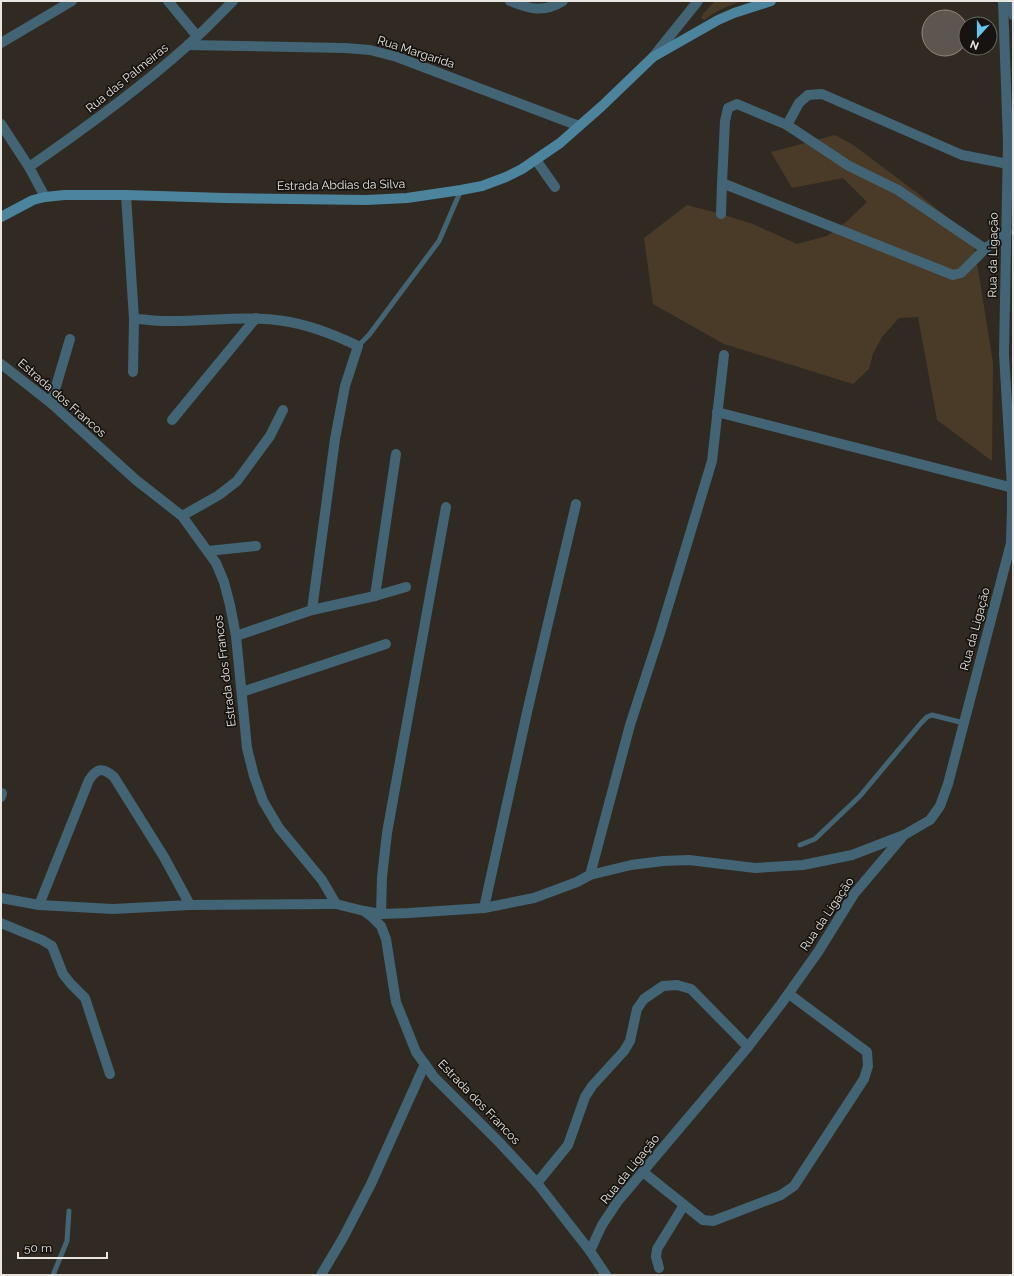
<svg xmlns="http://www.w3.org/2000/svg" width="1014" height="1276" viewBox="0 0 1014 1276" font-family="Raleway,sans-serif">
<rect width="100%" height="100%" fill="#302a22"/>
<g fill="#4a3b29">
<path d="M715,1h28c-15,4 -27,10 -39,19l-3,-2 2,-4z"/>
<polygon points="835,135 852,144 916,192 973,238 993,363 992,461 937,420 918,317 899,318 882,337 873,354 869,369 853,384 724,344 653,304 644,238 687,205 721,214 753,224 797,244 827,236 846,222 867,202 843,178 792,188 771,152"/>
</g>
<circle fill="#5d564e" stroke="#918a81" cx="945" cy="33" r="23"/>
<g fill="none" stroke-linecap="round" stroke-linejoin="round">
<g stroke="#426474" stroke-width="5">
<polyline points="358,346 369,335 439,241 461,190"/>
<polyline points="800,845 815,839 860,796 921,723 927,717 932,715 964,723"/>
<polyline points="53,1275 67,1241 69,1211"/>
</g>
<g stroke="#426474" stroke-width="10">
<polyline points="168,1 197,36"/>
<path d="M510,1c19,8 34,12 53,0"/>
<polyline points="1,43 72,1"/>
<polyline points="188,45 345,48 370,50 397,57 579,126"/>
<polyline points="653,57 698,1"/>
<polyline points="1,124 29,167 45,197"/>
<polyline points="536,160 555,187"/>
<path d="M29,167c55,-38 109,-77 158,-121 16,-14 31,-30 46,-45"/>
<polyline points="722,183 725,121 728,108 737,104 787,125"/>
<polyline points="126,195 134,319 133,372"/>
<polyline points="721,214 722,183 953,275 961,273 985,249"/>
<polyline points="1007,232 985,249 898,190 849,166 787,125 799,103 808,95 822,94 962,155 1008,164"/>
<path d="M134,319c10,0 20,2 31,2 39,1 79,-6 119,0 26,4 51,14 74,25l-13,40 -10,53 -23,171"/>
<polyline points="51,403 70,339"/>
<polyline points="717,412 1013,488"/>
<polyline points="172,420 256,318"/>
<polyline points="182,516 219,495 237,481 270,436 283,410"/>
<polyline points="208,551 256,546"/>
<polyline points="375,596 396,454"/>
<polyline points="236,636 312,610 375,596 406,587"/>
<polyline points="242,692 386,644"/>
<polyline points="1,797 2,793"/>
<polyline points="590,875 630,725 660,633 712,461 724,355"/>
<path d="M39,905l50,-125c8,-12 14,-13 25,-3l50,80 26,48"/>
<polyline points="484,908 528,708 576,504"/>
<polyline points="364,911 381,914 409,913 484,908 534,898 577,882 590,875 631,865 663,861 689,860 755,868 803,865 852,855 904,835"/>
<polyline points="381,914 382,877 387,833 446,507"/>
<polyline points="1,923 42,940 52,946 63,974 71,984 85,998 110,1074"/>
<polyline points="643,1172 703,1220 713,1221 781,1195 794,1186 864,1079 868,1066 867,1052 789,994"/>
<polyline points="537,1183 568,1145 585,1097 592,1086 624,1051 630,1041 637,1009 644,999 663,986 677,985 691,989 748,1047"/>
<polyline points="659,1268 656,1257 657,1249 684,1205"/>
<polyline points="321,1275 343,1238 371,1184 425,1064"/>
</g>
<g stroke="#426474" stroke-width="10">
<polyline points="1010,1 1013,15"/>
<polyline points="1,364 51,403 136,480 182,516 216,563 224,582 230,605 236,636 247,748 254,776 263,801 279,828 322,880 336,904 364,911 372,917 381,926 386,939 396,1002 416,1052 434,1077 500,1143 537,1183 590,1251 606,1275"/>
<polyline points="1,898 39,905 113,909 190,905 336,904"/>
<polyline points="590,1251 602,1225 618,1201 748,1047 781,1004 818,952 854,894 904,835 930,820 940,806 948,784 1011,543 1012,509 1012,487 1004,354 1008,142 1003,1"/>
</g>
<polyline stroke="#4c839d" stroke-width="10" points="1,217 33,200 45,197 64,195 126,195 225,198 366,200 407,198 461,190 482,186 506,177 522,169 560,143 602,106 653,57 718,20 734,13 771,1"/>
</g>
<g text-anchor="middle" stroke-width="3.5" stroke-linejoin="round" paint-order="stroke">
<g font-size="12" fill="#e9e5e0" stroke="#161310">
<text transform="translate(416 52) rotate(18)" y="4">Rua Margarida</text>
<text transform="translate(127 78) rotate(-39)" y="4">Rua das Palmeiras</text>
<text transform="translate(341 185) rotate(-1)" y="4">Estrada Abdias da Silva</text>
<text transform="translate(993 255) rotate(-89)" y="4">Rua da Ligação</text>
<text transform="translate(62 398) rotate(41)" y="4">Estrada dos Francos</text>
<text transform="translate(975 629) rotate(-75)" y="4">Rua da Ligação</text>
<text transform="translate(225 671) rotate(-97)" y="4">Estrada dos Francos</text>
<text transform="translate(827 914) rotate(-56)" y="4">Rua da Ligação</text>
<text transform="translate(479 1102) rotate(46)" y="4">Estrada dos Francos</text>
<text transform="translate(630 1169) rotate(-51)" y="4">Rua da Ligação</text>
</g>
</g>
<rect width="1014" height="1276" fill="none" stroke="#e9e5e0" stroke-width="4"/>
<g transform="translate(978 36) rotate(201)"><circle r="19" fill="#161310" stroke="#6a6763"/>
<path d="M0-3L7 15L0 10L-7 15Z" fill="#66c4ef"/>
<text y="-6" font-size="11" font-weight="bold" text-anchor="middle" fill="#e9e5e0">N</text>
</g>
<path d="M18 1252v6h89v-6" fill="none" stroke="#e9e5e0" stroke-width="2"/>
<text x="24" y="1252" font-size="12" fill="#e9e5e0" stroke="#161310" stroke-width="3" paint-order="stroke">50 m</text>
</svg>
